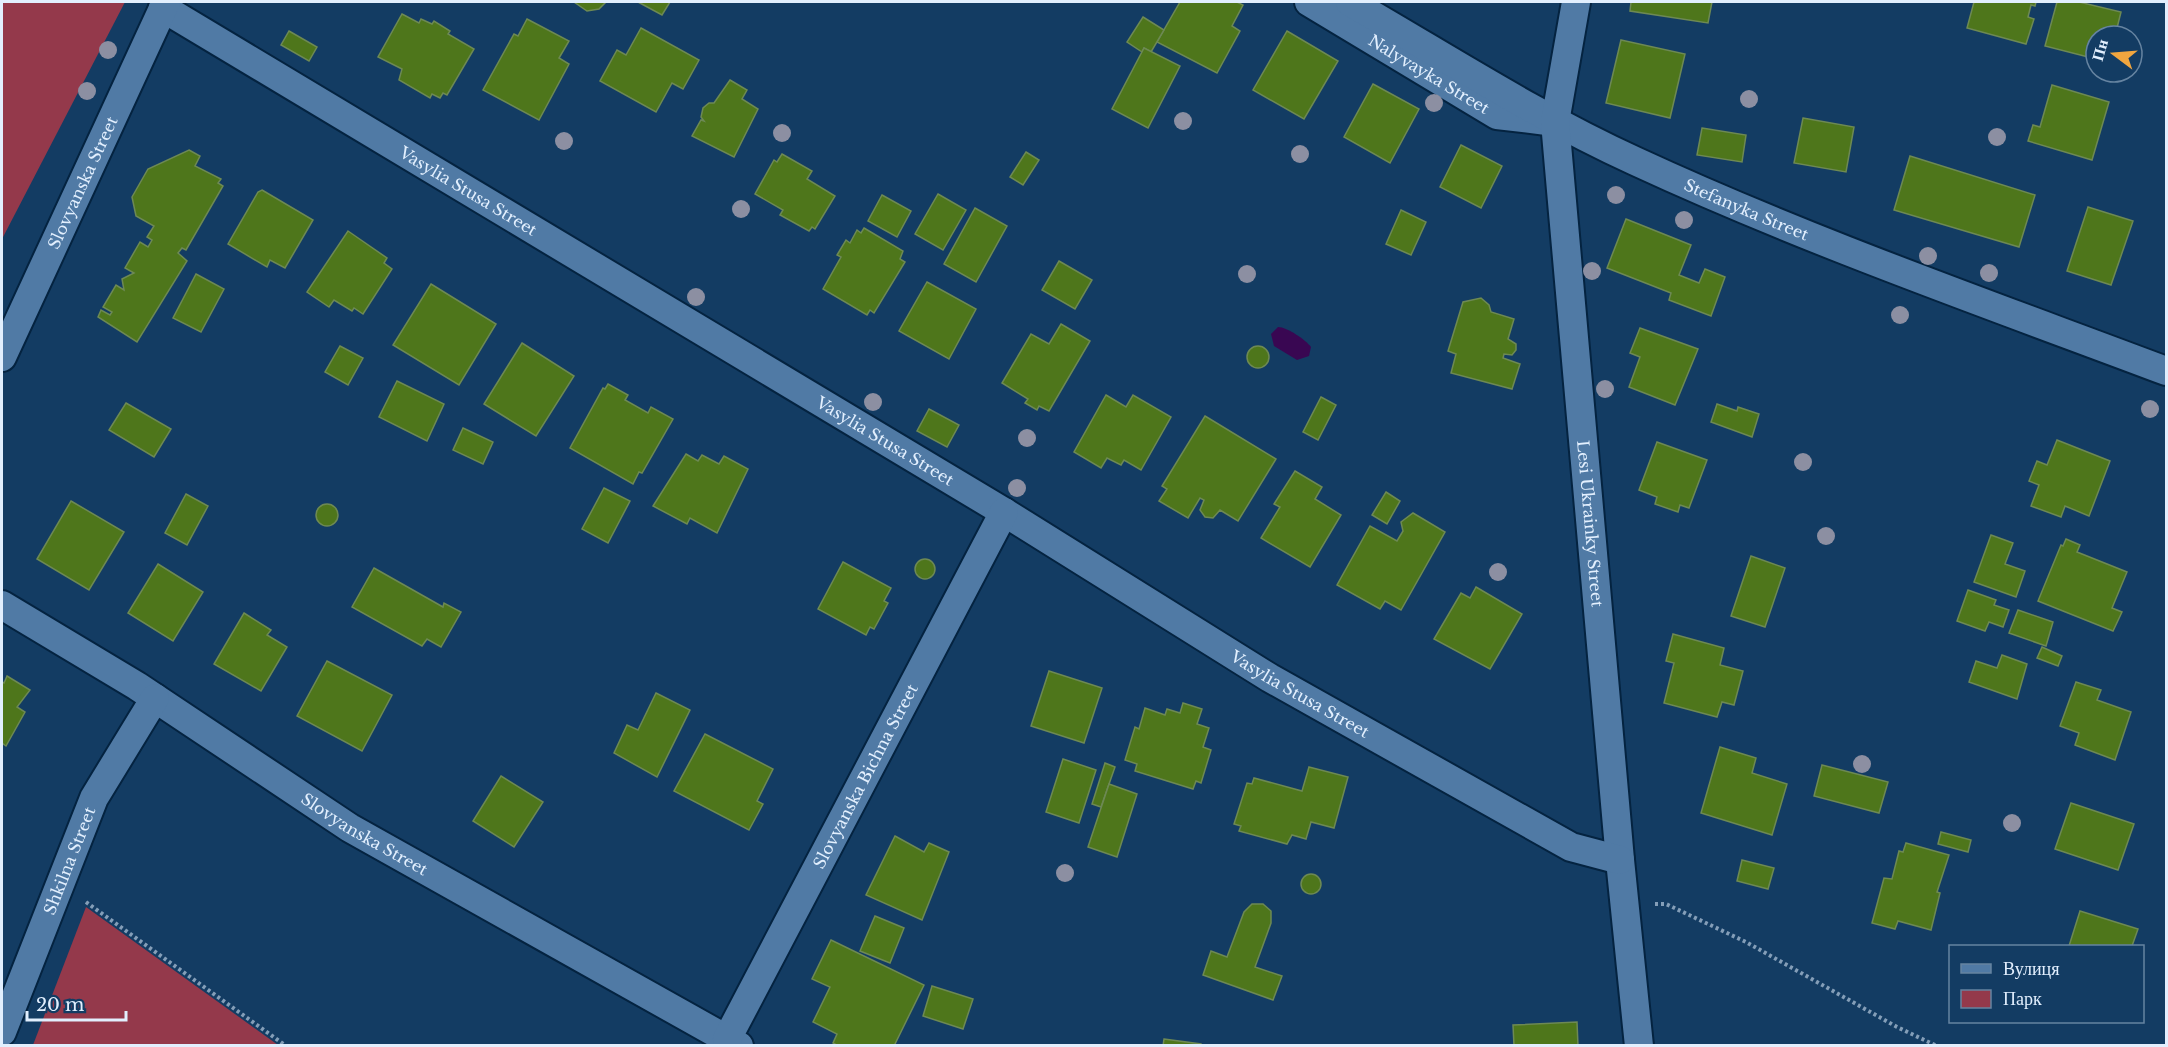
<svg xmlns="http://www.w3.org/2000/svg" width="2168" height="1047" viewBox="0 0 2168 1047" font-family="'Libre Baskerville',serif">
<rect width="100%" height="100%" fill="#133c63"/>
<g fill="#94394b">
<polygon points="2,2 125,2 2,239"/>
<polygon points="86,907 278,1045 33,1045"/>
</g>
<path fill="#390752" d="M1278,327c9,0 28,13 33,20l-2,9 -12,4 -23,-14 -3,-12z"/>
<g fill="#4e761b" stroke="#6d8954" stroke-width="1.5">
<polygon points="574,2 606,2 599,9 587,11"/>
<polygon points="638,2 670,2 662,15"/>
<polygon points="1180,2 1237,2 1243,5 1232,26 1240,31 1217,73 1157,42"/>
<polygon points="1631,2 1712,2 1708,23 1630,11"/>
<polygon points="1974,2 2040,2 2036,2 2035,6 2031,5 2028,17 2034,19 2026,44 1967,28"/>
<polygon points="2057,2 2079,2 2121,12 2115,36 2096,36 2096,59 2045,46"/>
<polygon points="402,14 419,23 421,19 432,24 434,21 450,31 448,34 474,49 447,95 443,93 440,98 432,94 430,98 399,80 402,69 378,57"/>
<polygon points="1143,17 1164,30 1151,52 1144,48 1142,52 1127,42"/>
<polygon points="527,19 569,41 559,58 569,64 539,120 483,90 514,34 518,36"/>
<polygon points="641,28 699,60 683,89 672,83 656,112 600,81 617,50 626,55"/>
<polygon points="289,31 317,47 309,61 281,45"/>
<polygon points="1287,31 1338,61 1304,119 1253,90"/>
<polygon points="1621,40 1685,54 1670,118 1606,103"/>
<polygon points="1144,48 1180,66 1148,128 1112,109"/>
<polygon points="730,80 747,90 742,99 758,109 734,157 692,136 701,120 704,121 701,117 703,108 709,103 714,103"/>
<polygon points="1373,84 1419,109 1390,163 1344,137"/>
<polygon points="2052,85 2109,102 2092,160 2028,141 2033,125 2040,127"/>
<polygon points="1803,118 1854,127 1846,172 1794,163"/>
<polygon points="1702,128 1746,135 1742,162 1697,155"/>
<polygon points="1461,145 1502,166 1481,208 1440,187"/>
<polygon points="189,150 200,156 195,166 221,179 218,183 223,186 186,250 182,248 178,253 187,261 137,342 98,317 101,310 110,315 112,312 103,307 116,285 124,290 122,279 134,273 125,268 140,242 148,247 152,240 147,237 154,226 136,216 132,197 148,169"/>
<polygon points="1026,152 1039,160 1023,185 1010,177"/>
<polygon points="782,154 812,171 807,179 835,196 815,229 812,227 809,231 780,215 783,210 755,194 774,160 777,162"/>
<polygon points="1910,156 2035,195 2019,247 1894,210"/>
<polygon points="262,190 313,220 285,268 270,260 267,267 228,244 258,192"/>
<polygon points="938,194 966,210 943,250 915,234"/>
<polygon points="882,195 911,211 897,237 868,221"/>
<polygon points="2088,207 2133,221 2111,285 2067,271"/>
<polygon points="975,208 1007,226 976,282 944,264"/>
<polygon points="1401,210 1426,222 1411,255 1386,244"/>
<polygon points="1626,219 1691,245 1679,275 1699,283 1705,269 1725,277 1711,316 1669,300 1671,293 1607,268"/>
<polygon points="864,228 903,251 900,259 905,262 874,313 870,310 867,315 823,289 841,257 837,255 846,240 850,243 857,230 861,233"/>
<polygon points="348,231 387,258 384,263 392,269 363,314 354,308 352,311 334,300 329,307 307,292"/>
<polygon points="1059,261 1092,280 1075,309 1042,290"/>
<polygon points="196,274 224,289 201,332 173,318"/>
<polygon points="927,282 976,309 949,359 899,331"/>
<polygon points="431,284 496,324 459,385 393,345"/>
<polygon points="1481,298 1489,305 1491,312 1514,319 1508,339 1516,344 1516,350 1512,355 1504,354 1503,358 1520,364 1512,389 1451,373 1456,354 1448,351 1463,302"/>
<polygon points="1061,324 1090,341 1049,411 1039,406 1037,410 1025,403 1028,399 1002,383 1031,334 1049,344"/>
<polygon points="1640,328 1698,349 1675,405 1629,387 1640,357 1630,353"/>
<polygon points="522,343 574,376 536,436 484,404"/>
<circle cx="1258" cy="357" r="11"/>
<polygon points="340,346 363,358 348,385 325,372"/>
<polygon points="397,381 444,404 427,441 379,417"/>
<polygon points="608,384 628,395 625,400 648,413 651,407 673,419 642,473 639,472 633,484 570,448 603,388 605,389"/>
<polygon points="1106,395 1126,407 1133,395 1171,417 1141,470 1124,460 1121,465 1107,458 1101,468 1074,452"/>
<polygon points="1321,397 1336,405 1318,440 1303,432"/>
<polygon points="126,403 171,429 154,457 109,430"/>
<polygon points="1717,404 1737,411 1738,407 1759,414 1752,437 1711,422"/>
<polygon points="929,409 959,425 947,447 917,431"/>
<polygon points="1205,416 1276,459 1238,521 1220,510 1213,518 1205,517 1200,510 1204,500 1200,498 1188,518 1159,501 1167,489 1162,486"/>
<polygon points="463,428 493,442 483,464 453,450"/>
<polygon points="2057,440 2110,461 2089,516 2065,506 2061,517 2031,506 2039,485 2029,481 2037,461 2047,465"/>
<polygon points="1657,442 1707,460 1689,508 1680,505 1678,512 1655,504 1657,497 1639,490"/>
<polygon points="686,454 698,461 702,455 719,464 724,456 748,469 717,533 690,518 687,524 653,506"/>
<polygon points="1295,471 1322,487 1315,499 1341,515 1310,567 1261,538 1280,507 1274,504"/>
<polygon points="604,488 630,501 608,543 582,529"/>
<polygon points="1386,492 1400,501 1387,524 1372,515"/>
<polygon points="186,494 208,506 187,545 165,533"/>
<polygon points="71,501 124,532 89,590 37,559"/>
<circle cx="327" cy="515" r="11"/>
<polygon points="1413,513 1445,532 1401,610 1385,601 1380,609 1337,585 1370,526 1397,541 1403,531 1401,522"/>
<polygon points="1991,535 2013,543 2005,564 2025,571 2016,597 1974,582"/>
<polygon points="2066,539 2080,545 2077,552 2127,572 2112,608 2122,612 2113,631 2038,601 2061,545 2063,546"/>
<polygon points="1751,556 1785,568 1765,627 1731,616"/>
<circle cx="925" cy="569" r="10"/>
<polygon points="843,562 891,588 884,601 888,603 874,629 870,627 866,635 818,609"/>
<polygon points="158,564 203,592 173,641 128,613"/>
<polygon points="374,568 443,607 444,603 461,612 441,647 427,639 422,646 352,607"/>
<polygon points="1476,587 1522,614 1490,669 1434,639 1461,593 1470,598"/>
<polygon points="1968,590 1996,600 1994,605 2009,610 2003,627 1989,622 1985,631 1957,621"/>
<polygon points="2018,610 2053,622 2046,646 2009,633"/>
<polygon points="244,613 271,630 267,635 287,647 261,691 214,664"/>
<polygon points="1673,634 1724,648 1720,665 1743,671 1734,705 1722,702 1717,717 1664,703 1674,663 1666,661"/>
<polygon points="2042,647 2062,656 2058,666 2037,658"/>
<polygon points="2002,655 2027,664 2017,699 1969,682 1976,661 1997,668"/>
<polygon points="327,661 392,695 362,751 297,716"/>
<polygon points="1049,671 1102,688 1084,743 1031,726"/>
<polygon points="7,676 30,690 17,707 25,712 6,746 2,743 2,682 4,683"/>
<polygon points="2076,682 2101,690 2097,700 2131,712 2115,760 2075,745 2079,733 2060,726"/>
<polygon points="656,693 690,710 657,777 614,753 627,725 638,730"/>
<polygon points="1183,703 1202,709 1197,724 1209,728 1203,747 1211,750 1201,783 1196,781 1193,789 1135,771 1137,764 1125,760 1135,727 1139,729 1145,708 1165,715 1167,709 1180,713"/>
<polygon points="705,734 773,769 757,801 763,804 749,830 674,791"/>
<polygon points="1720,747 1756,758 1752,773 1787,784 1772,835 1701,813"/>
<polygon points="1063,759 1096,770 1079,823 1046,812"/>
<polygon points="1105,763 1115,767 1101,807 1092,804"/>
<polygon points="1822,765 1888,782 1879,813 1814,796"/>
<polygon points="1309,767 1348,777 1334,828 1311,822 1306,839 1292,835 1287,844 1239,831 1241,826 1234,824 1247,783 1252,784 1254,778 1302,791"/>
<polygon points="501,776 543,802 514,847 473,821"/>
<polygon points="1109,784 1137,794 1117,857 1088,847"/>
<polygon points="2071,803 2134,824 2118,870 2055,849"/>
<polygon points="1941,832 1971,840 1968,852 1938,844"/>
<polygon points="895,836 924,852 929,843 949,852 922,920 866,895"/>
<polygon points="1906,843 1949,855 1937,892 1940,893 1931,930 1898,921 1895,929 1872,923 1884,878 1892,879 1899,851 1903,852"/>
<polygon points="1742,860 1774,868 1768,889 1737,881"/>
<circle cx="1311" cy="884" r="10"/>
<polygon points="1252,904 1263,904 1271,911 1271,923 1255,967 1282,976 1273,1000 1203,975 1211,951 1227,957 1244,912"/>
<polygon points="2080,911 2138,929 2132,946 2069,946"/>
<polygon points="875,916 904,928 890,963 860,951"/>
<polygon points="831,940 924,985 894,1046 838,1046 833,1043 837,1034 813,1022 830,987 812,979"/>
<polygon points="932,986 973,999 963,1029 923,1016"/>
<polygon points="1577,1022 1578,1046 1514,1046 1513,1025"/>
<polygon points="1164,1039 1201,1044 1201,1046 1163,1046"/>
</g>
<g fill="none" stroke-linecap="round" stroke-linejoin="round">
<g stroke="#042340" stroke-width="32">
<g id="street">
<path id="s1" d="M1309,2l188,113 50,6"/>
<path id="s2" d="M1350,2c94,54 186,114 285,159 173,80 353,143 531,210"/>
<path id="s3" d="M1576,2l-21,120 65,738 19,186"/>
<path id="s4" d="M163,8l841,504 266,166 301,169 49,13"/>
<path id="s5" d="M2,357l164,-355"/>
<path id="s6" d="M2,605l135,81 213,142 389,218"/>
<path id="s7" d="M2,1032l92,-234 61,-100"/>
<path id="s8" d="M727,1039l277,-527"/>
</g>
</g>
<g stroke="#849eb8" stroke-width="4" stroke-dasharray="3 3" stroke-linecap="butt">
<polyline points="86,902 286,1046"/>
<polyline points="1655,904 1666,904 1746,942 1897,1027 1937,1046"/>
</g>
<use href="#street" stroke="#507aa5" stroke-width="28"/>
</g>
<g fill="#8c8fa2">
<circle cx="108" cy="50" r="9"/>
<circle cx="87" cy="91" r="9"/>
<circle cx="1749" cy="99" r="9"/>
<circle cx="1434" cy="103" r="9"/>
<circle cx="1183" cy="121" r="9"/>
<circle cx="782" cy="133" r="9"/>
<circle cx="1997" cy="137" r="9"/>
<circle cx="564" cy="141" r="9"/>
<circle cx="1300" cy="154" r="9"/>
<circle cx="1616" cy="195" r="9"/>
<circle cx="741" cy="209" r="9"/>
<circle cx="1684" cy="220" r="9"/>
<circle cx="1928" cy="256" r="9"/>
<circle cx="1592" cy="271" r="9"/>
<circle cx="1989" cy="273" r="9"/>
<circle cx="1247" cy="274" r="9"/>
<circle cx="696" cy="297" r="9"/>
<circle cx="1900" cy="315" r="9"/>
<circle cx="1605" cy="389" r="9"/>
<circle cx="873" cy="402" r="9"/>
<circle cx="2150" cy="409" r="9"/>
<circle cx="1027" cy="438" r="9"/>
<circle cx="1803" cy="462" r="9"/>
<circle cx="1017" cy="488" r="9"/>
<circle cx="1826" cy="536" r="9"/>
<circle cx="1498" cy="572" r="9"/>
<circle cx="1862" cy="764" r="9"/>
<circle cx="2012" cy="823" r="9"/>
<circle cx="1065" cy="873" r="9"/>
</g>
<g text-anchor="middle" stroke-width="5" stroke-linejoin="round" paint-order="stroke">
<g font-size="16" fill="#e2effe" stroke="#133c63">
<text dy="6" stroke="none"><textPath href="#s1" startOffset="140">Nalyvayka Street</textPath></text>
<text dy="6" stroke="none"><textPath href="#s5" startOffset="192">Slovyanska Street</textPath></text>
<text dy="6" stroke="none"><textPath href="#s4" startOffset="356">Vasylia Stusa Street</textPath></text>
<text dy="6" stroke="none"><textPath href="#s2" startOffset="448">Stefanyka Street</textPath></text>
<text dy="6" stroke="none"><textPath href="#s4" startOffset="842">Vasylia Stusa Street</textPath></text>
<text dy="6" stroke="none"><textPath href="#s3" startOffset="525">Lesi Ukrainky Street</textPath></text>
<text dy="6" stroke="none"><textPath href="#s4" startOffset="1328">Vasylia Stusa Street</textPath></text>
<text dy="6" stroke="none"><textPath href="#s8" startOffset="297">Slovyanska Bichna Street</textPath></text>
<text dy="6" stroke="none"><textPath href="#s6" startOffset="429">Slovyanska Street</textPath></text>
<text dy="6" stroke="none"><textPath href="#s7" startOffset="184">Shkilna Street</textPath></text>
</g>
</g>
<rect width="2168" height="1047" fill="none" stroke="#e2effe" stroke-width="6"/>
<rect x="1949" y="945" width="195" height="78" fill="#133c63" stroke="#6684a1" stroke-width="1.5"/>
<rect x="1961" y="964" width="30" height="9" fill="#507aa5" stroke="#6684a1" stroke-width="1.5"/>
<text x="2003" y="975" font-size="18" fill="#e2effe">Вулиця</text>
<rect x="1961" y="990" width="30" height="18" fill="#94394b" stroke="#6684a1" stroke-width="1.5"/>
<text x="2003" y="1005" font-size="18" fill="#e2effe">Парк</text>
<g transform="translate(2114 54) rotate(286)"><circle r="28" fill="#133c63" stroke="#6684a1" stroke-width="1.5"/>
<path d="M0-4.5L10 22L0 15L-10 22Z" fill="#f1a63f"/>
<text y="-9" font-size="16" font-weight="bold" text-anchor="middle" fill="#e2effe">Пн</text>
</g>
<path d="M27 1011v9h99v-9" fill="none" stroke="#e2effe" stroke-width="3"/>
<text x="36" y="1011" font-size="18" fill="#e2effe" stroke="#133c63" stroke-width="4.5" paint-order="stroke">20 m</text>
</svg>
